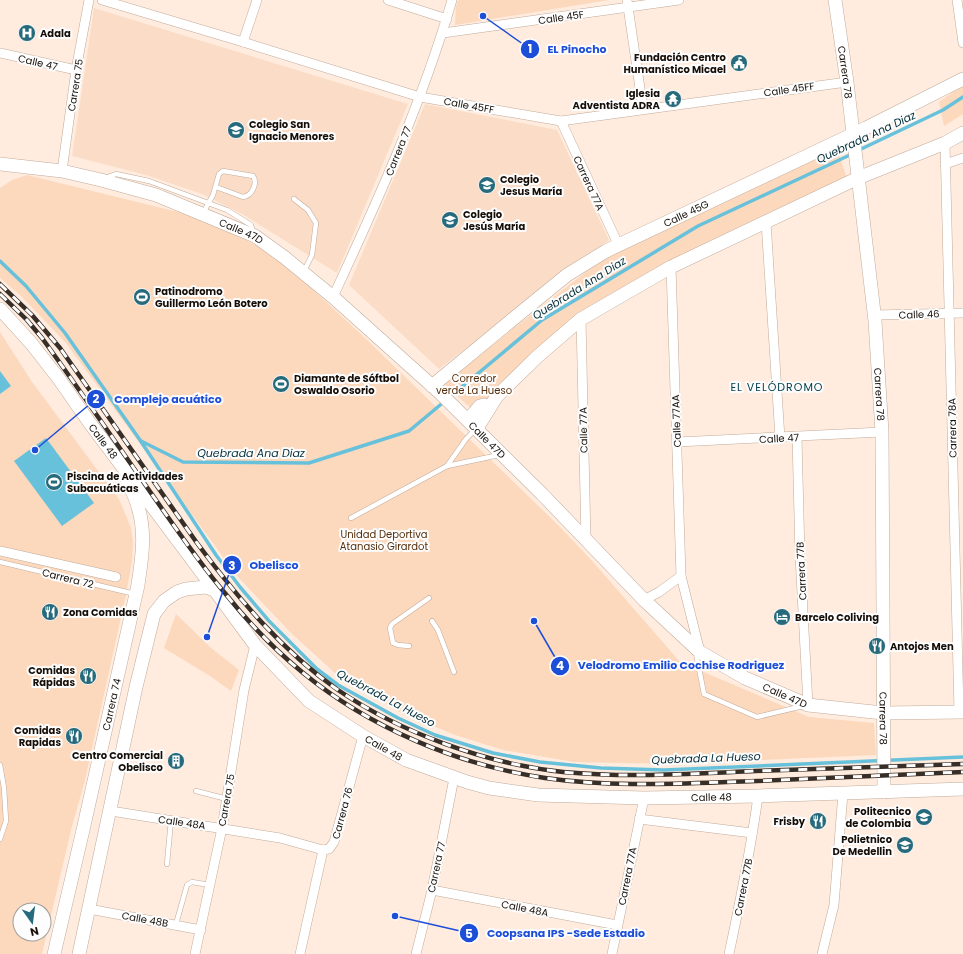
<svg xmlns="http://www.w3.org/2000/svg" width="963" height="954" viewBox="0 0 963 954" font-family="Poppins,sans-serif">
<rect width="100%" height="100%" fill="#ffecde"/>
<g fill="#fbddc7">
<polygon points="94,8 408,104 337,273 242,214 202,194 146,175 72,156"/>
<polygon points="425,104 557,130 609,240 439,369 349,285"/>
</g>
<g fill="#fcd8bd" fill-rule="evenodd">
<polygon points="458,0 609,0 455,25 456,7"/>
<polygon points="963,85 963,114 944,126 939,102"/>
<polygon points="836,146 847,178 576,317 474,411 443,383 605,257"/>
<polygon points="27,175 182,213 234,234 277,256 366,339 559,526 594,563 680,662 809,717 874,723 876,755 672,764 574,762 503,750 455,735 397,711 336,674 292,634 237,576 66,343 21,296 0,278 0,188 12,180"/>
<path d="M0,332l32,50 87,117 12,29 2,15 -1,18 -6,34 -41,185 -14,50 -29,124h-42zM20,910h24v24h-24z"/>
<polygon points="176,614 211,648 239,670 231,691 210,676 164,648"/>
</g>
<g fill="#67c1db">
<polygon points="0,371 11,386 0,394"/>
<polygon points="46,438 94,503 62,526 14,461"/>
</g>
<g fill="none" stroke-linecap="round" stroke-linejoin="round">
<g stroke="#67c1db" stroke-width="3.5">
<polyline points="857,151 943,110 963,97"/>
<polyline points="0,261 26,286 65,333 140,440 216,555 240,587 269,621 317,669 338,685 398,718 435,735 493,753 540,762 601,768 664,770 963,757"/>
<polyline points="141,441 183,462 309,463 409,431 542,320 698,226 852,154"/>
</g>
<g stroke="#c1ab9b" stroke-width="5.5">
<g id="lane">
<polyline points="105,178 116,174 149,181 227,210 251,225 253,232"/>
<polyline points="294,199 308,210 316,223 312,255 304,271"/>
<path d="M203,213l10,-18 6,-21 4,-3 30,5c5,7 -1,20 -10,21l-27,-10"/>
<polyline points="447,466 466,439 476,429"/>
<polyline points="351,518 447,466 499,455"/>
<polyline points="0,562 135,594"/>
<polyline points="432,621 438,630 454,672"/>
<polyline points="409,646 398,645 393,643 390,628 392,624 429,598"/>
<polyline points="696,653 704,694 757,717 803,706"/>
<polyline points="0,765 4,788 6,821 0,839"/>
<polyline points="196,791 227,799"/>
<polyline points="167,864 171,820"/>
<polyline points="176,924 187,885 192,882 210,885"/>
</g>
</g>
<g stroke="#c1ab9b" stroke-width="10">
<g id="street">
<polyline points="102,0 243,42 420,97 561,121 847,82"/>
<polyline points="388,0 447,19"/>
<polyline points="627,0 643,109"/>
<polyline points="957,0 963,43"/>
<polyline points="443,33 679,0"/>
<polyline points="243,42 257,0"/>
<polyline points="0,53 76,70"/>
<polyline points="561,121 618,244"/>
<polyline points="945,143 959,712"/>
<polyline points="945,164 963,158"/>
<polyline points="62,171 76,70 89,0"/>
<polyline points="766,222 780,438"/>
<polyline points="671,267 681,576 700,652"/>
<path d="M333,297c45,-97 89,-194 119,-297"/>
<polyline points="874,315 963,313"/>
<polyline points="581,319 586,540"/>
<polyline points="797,437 800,556 808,705"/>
<polyline points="677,442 882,432"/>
<polyline points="0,551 116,577"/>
<polyline points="644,600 659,592 681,576"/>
<polyline points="111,811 280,838 323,850"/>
<polyline points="639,819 752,833"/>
<polyline points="432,890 617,925"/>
<polyline points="89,909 201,930"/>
<polyline points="195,954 222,828 244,690 255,645"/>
<polyline points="300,954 323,850 329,849 334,842 363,736"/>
<polyline points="416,954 432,890 454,778"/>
<polyline points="612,954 644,798"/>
<path d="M729,954c11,-52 22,-105 29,-158"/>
<polyline points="822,954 834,905 843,793"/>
</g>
</g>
<g stroke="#c1ab9b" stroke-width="14">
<g id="secondary">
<path id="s1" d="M835,0l12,82 28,239 7,111 2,360"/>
<path id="s2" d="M0,164l62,7 39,9 55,15 99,41 29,21 49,40 106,95 103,102 102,106 56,52 45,26 63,27 75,8 80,-1"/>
<path id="s3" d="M0,309l31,34 28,36 30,43 114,152 52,71 54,56 54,35 43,24 61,22 22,6 49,7 106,3 114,-2 205,-7"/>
<path id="s4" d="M432,386l81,-67 54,-44 39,-24 260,-123 97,-49"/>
<polyline points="468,420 480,406 484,405 489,407"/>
<polyline points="477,428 497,396 538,356 581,319 671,267 858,178 945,143 963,133"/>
<path id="s5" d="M54,954l29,-124 55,-245c4,-27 8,-53 0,-78 -2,-9 -7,-18 -11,-26"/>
<polyline points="79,954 136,687 154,614 164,601 177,592 186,589 206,587 215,590"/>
</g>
</g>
<use href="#lane" stroke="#fff" stroke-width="4.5"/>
<use href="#street" stroke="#fff" stroke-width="9"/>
<use href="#secondary" stroke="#fff" stroke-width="13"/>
<g stroke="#372e27" stroke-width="4.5">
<g id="rail">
<path d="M0,284l32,31 28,33 137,195c40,54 85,108 141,147 63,43 149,74 225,82 64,6 128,2 192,-1 69,-2 139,-5 208,-7"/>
<path d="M0,294l27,26 15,18c37,51 73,103 109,155 24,34 47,68 73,99 23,29 50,57 78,80 68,56 156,93 243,106 70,10 141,5 212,3 68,-3 137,-6 206,-9"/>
</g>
</g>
<use href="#rail" stroke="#fdfdfd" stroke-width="3" stroke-dasharray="9" stroke-linecap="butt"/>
</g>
<defs>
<g id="hospital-disc" transform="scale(0.9)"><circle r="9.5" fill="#266a7b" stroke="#fdfdfd"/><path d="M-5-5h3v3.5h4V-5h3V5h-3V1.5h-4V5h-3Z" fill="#fff"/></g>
<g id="civic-disc" transform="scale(0.9)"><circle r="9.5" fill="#266a7b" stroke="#fdfdfd"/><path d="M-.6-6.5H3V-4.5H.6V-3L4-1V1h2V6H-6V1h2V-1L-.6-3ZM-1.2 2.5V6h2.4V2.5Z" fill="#fff"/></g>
<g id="temple-disc" transform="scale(0.9)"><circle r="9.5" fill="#266a7b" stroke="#fdfdfd"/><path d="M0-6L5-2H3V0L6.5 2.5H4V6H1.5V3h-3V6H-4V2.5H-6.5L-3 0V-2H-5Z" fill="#fff"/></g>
<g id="school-disc" transform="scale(0.9)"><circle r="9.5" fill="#266a7b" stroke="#fdfdfd"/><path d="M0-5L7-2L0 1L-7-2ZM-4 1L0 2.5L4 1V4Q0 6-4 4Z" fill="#fff"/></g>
<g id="stadium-disc" transform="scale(0.9)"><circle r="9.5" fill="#266a7b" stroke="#fdfdfd"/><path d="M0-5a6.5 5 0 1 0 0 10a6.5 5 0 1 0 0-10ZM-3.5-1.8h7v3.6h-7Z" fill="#fff"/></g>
<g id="restaurant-disc" transform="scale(0.9)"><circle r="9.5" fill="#266a7b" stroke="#fdfdfd"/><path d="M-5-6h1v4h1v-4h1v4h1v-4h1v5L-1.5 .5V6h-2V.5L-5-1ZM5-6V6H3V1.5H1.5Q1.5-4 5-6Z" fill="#fff"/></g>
<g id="hotel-disc" transform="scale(0.9)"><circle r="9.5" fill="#266a7b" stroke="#fdfdfd"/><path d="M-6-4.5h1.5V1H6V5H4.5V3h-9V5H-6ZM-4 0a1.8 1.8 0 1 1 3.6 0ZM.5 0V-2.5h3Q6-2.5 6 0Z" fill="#fff"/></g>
<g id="building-disc" transform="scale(0.9)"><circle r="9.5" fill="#266a7b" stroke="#fdfdfd"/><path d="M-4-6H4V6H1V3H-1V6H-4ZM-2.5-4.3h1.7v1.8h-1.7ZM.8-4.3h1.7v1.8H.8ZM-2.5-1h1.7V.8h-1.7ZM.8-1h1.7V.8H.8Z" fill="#fff"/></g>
<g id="university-disc" transform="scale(0.9)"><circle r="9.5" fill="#266a7b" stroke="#fdfdfd"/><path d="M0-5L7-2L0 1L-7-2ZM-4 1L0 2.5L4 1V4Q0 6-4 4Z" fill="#fff"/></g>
</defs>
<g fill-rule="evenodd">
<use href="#hospital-disc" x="27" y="33"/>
<use href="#civic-disc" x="739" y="63"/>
<use href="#temple-disc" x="673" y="99"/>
<use href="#school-disc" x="236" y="130"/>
<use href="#school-disc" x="487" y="185"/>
<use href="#school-disc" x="450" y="220"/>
<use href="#stadium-disc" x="142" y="297"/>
<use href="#stadium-disc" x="281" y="384"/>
<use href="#stadium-disc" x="54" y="482"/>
<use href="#restaurant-disc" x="50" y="612"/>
<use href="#hotel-disc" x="782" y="617"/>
<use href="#restaurant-disc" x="877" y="646"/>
<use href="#restaurant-disc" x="88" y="676"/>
<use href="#restaurant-disc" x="74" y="736"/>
<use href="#building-disc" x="176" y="761"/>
<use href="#university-disc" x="924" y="817"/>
<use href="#restaurant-disc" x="818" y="821"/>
<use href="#university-disc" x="905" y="845"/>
</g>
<g text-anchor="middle" stroke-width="4" stroke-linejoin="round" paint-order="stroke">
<g font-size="10" fill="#160f09" stroke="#fdfdfd">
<text transform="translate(561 17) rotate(-8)" y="4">Calle 45F</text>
<text transform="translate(38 62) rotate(13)" y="4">Calle 47</text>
<text dy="4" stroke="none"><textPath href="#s1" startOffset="73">Carrera 78</textPath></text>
<text transform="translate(75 85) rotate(-81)" y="4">Carrera 75</text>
<text transform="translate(789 89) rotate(-8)" y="4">Calle 45FF</text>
<text transform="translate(469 105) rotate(10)" y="4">Calle 45FF</text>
<text transform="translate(398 151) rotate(-68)" y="4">Carrera 77</text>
<text transform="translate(589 183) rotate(65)" y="4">Carrera 77A</text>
<text dy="4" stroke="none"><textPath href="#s4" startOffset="309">Calle 45G</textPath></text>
<text dy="4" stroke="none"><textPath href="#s2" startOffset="252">Calle 47D</textPath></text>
<text transform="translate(919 314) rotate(-2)" y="4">Calle 46</text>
<text dy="4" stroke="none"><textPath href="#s1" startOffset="397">Carrera 78</textPath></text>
<text transform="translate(676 421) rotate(-92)" y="4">Calle 77AA</text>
<text transform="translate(952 428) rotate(-91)" y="4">Carrera 78A</text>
<text transform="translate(583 430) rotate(-91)" y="4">Calle 77A</text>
<text transform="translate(779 438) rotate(-3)" y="4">Calle 47</text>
<text dy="4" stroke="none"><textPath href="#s2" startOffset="576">Calle 47D</textPath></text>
<text dy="4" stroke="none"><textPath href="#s3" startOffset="168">Calle 48</textPath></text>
<text transform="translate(801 571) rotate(-93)" y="4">Carrera 77B</text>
<text transform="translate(68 578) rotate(14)" y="4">Carrera 72</text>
<text dy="4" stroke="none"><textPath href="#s2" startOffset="972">Calle 47D</textPath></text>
<text dy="4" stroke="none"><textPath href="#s5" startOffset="256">Carrera 74</textPath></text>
<text dy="4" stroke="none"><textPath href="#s1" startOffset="721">Carrera 78</textPath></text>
<text dy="4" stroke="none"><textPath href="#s3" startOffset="588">Calle 48</textPath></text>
<text dy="4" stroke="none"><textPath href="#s3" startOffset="924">Calle 48</textPath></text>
<text transform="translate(226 800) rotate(-80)" y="4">Carrera 75</text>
<text transform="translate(342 813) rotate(-75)" y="4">Carrera 76</text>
<text transform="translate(182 822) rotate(8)" y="4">Calle 48A</text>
<text transform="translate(436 867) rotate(-78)" y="4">Carrera 77</text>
<text transform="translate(627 876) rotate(-79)" y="4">Carrera 77A</text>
<text transform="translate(743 887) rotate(-79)" y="4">Carrera 77B</text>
<text transform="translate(525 908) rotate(11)" y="4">Calle 48A</text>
<text transform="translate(145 919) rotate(10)" y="4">Calle 48B</text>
</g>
<g font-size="10" font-weight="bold" fill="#160f09" stroke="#fdfdfd" text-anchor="start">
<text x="40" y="37">Adala</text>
<text x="726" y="61" text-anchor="end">Fundación Centro<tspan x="726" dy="12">Humanístico Micael</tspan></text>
<text x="660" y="97" text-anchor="end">Iglesia<tspan x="660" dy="12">Adventista ADRA</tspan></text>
<text x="249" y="128">Colegio San<tspan x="249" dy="12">Ignacio Menores</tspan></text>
<text x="500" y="183">Colegio<tspan x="500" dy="12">Jesus María</tspan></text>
<text x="463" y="218">Colegio<tspan x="463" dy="12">Jesús María</tspan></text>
<text x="155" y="295">Patinodromo<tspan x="155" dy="12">Guillermo León Botero</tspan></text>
<text x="294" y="382">Diamante de Sóftbol<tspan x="294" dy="12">Oswaldo Osorio</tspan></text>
<text x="67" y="480">Piscina de Actividades<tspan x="67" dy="12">Subacuáticas</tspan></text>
<text x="63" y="616">Zona Comidas</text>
<text x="795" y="621">Barcelo Coliving</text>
<text x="890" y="650">Antojos Men</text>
<text x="75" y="674" text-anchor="end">Comidas<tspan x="75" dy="12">Rápidas</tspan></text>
<text x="61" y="734" text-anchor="end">Comidas<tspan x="61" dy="12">Rapidas</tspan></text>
<text x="163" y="759" text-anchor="end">Centro Comercial<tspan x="163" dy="12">Obelisco</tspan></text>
<text x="911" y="815" text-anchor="end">Politecnico<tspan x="911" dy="12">de Colombia</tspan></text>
<text x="805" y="825" text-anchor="end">Frisby</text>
<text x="892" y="843" text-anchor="end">Polietnico<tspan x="892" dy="12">De Medellin</tspan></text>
</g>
<g font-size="10" fill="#542d0a" stroke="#fdfdfd">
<text x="474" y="382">Corredor<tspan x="474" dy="12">verde La Hueso</tspan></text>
<text x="384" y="538">Unidad Deportiva<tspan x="384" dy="12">Atanasio Girardot</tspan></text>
</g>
<g font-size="11" font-style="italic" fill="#022e39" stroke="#fdfdfd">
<text transform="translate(866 137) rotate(-25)" y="4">Quebrada Ana Diaz</text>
<text transform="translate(579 288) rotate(-32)" y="4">Quebrada Ana Diaz</text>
<text x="251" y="457">Quebrada Ana Diaz</text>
<text transform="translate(386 698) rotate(28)" y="4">Quebrada La Hueso</text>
<text transform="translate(706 758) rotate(-2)" y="4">Quebrada La Hueso</text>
</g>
<g font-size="11" letter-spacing="1" fill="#05414e" stroke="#fdfdfd">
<text x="777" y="391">EL VELÓDROMO</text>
</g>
</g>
<path fill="none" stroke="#1d4ed8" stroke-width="1.5" d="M483 16L530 49M35 450L96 399M207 637L232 565M534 621L560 666M395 916L469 933"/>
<g fill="#1d4ed8" stroke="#fdfdfd" stroke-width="1.5">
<circle cx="483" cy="16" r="4"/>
<circle cx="35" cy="450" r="4"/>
<circle cx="207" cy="637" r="4"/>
<circle cx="534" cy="621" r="4"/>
<circle cx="395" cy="916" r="4"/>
<circle cx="530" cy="49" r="10"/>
<circle cx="96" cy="399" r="10"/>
<circle cx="232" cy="565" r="10"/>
<circle cx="560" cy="666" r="10"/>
<circle cx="469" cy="933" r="10"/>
</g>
<g font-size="12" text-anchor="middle" font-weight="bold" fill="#fff">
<text x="530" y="53">1</text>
<text x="96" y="403">2</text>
<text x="232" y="570">3</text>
<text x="560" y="670">4</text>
<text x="469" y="938">5</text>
</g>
<g font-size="11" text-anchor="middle" font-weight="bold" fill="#1d4ed8" stroke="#fdfdfd" stroke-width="4" stroke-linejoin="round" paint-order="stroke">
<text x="577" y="53">EL Pinocho</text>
<text x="168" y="403">Complejo acuático</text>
<text x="274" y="569">Obelisco</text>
<text x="681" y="669">Velodromo Emilio Cochise Rodriguez</text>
<text x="566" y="937">Coopsana IPS -Sede Estadio</text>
</g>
<g transform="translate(32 922) rotate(166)"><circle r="19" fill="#fdfdfd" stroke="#a19e9b"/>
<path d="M0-3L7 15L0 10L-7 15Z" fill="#266a7b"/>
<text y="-6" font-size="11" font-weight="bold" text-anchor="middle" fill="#160f09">N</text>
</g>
</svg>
